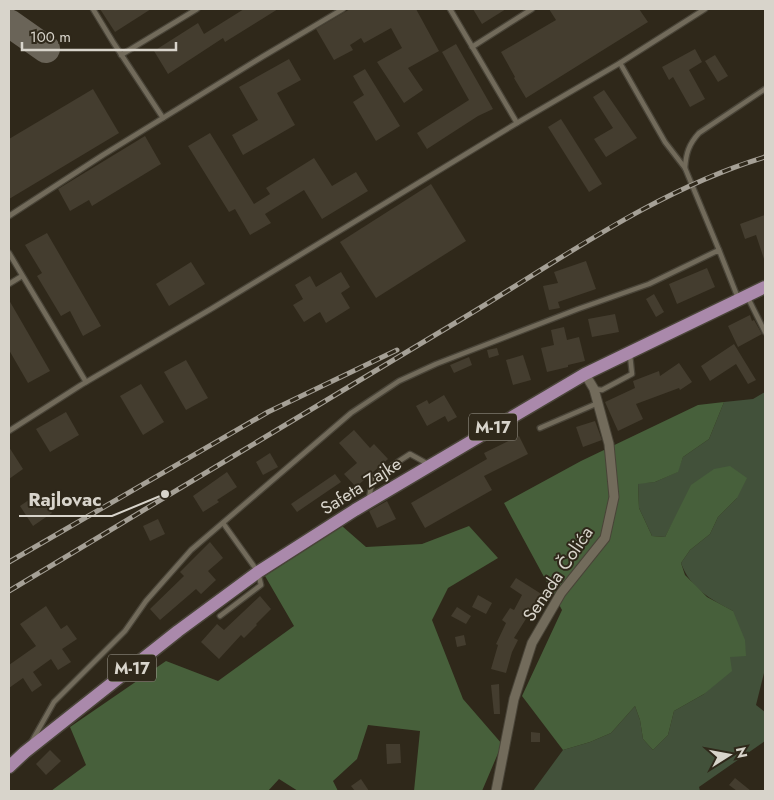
<svg xmlns="http://www.w3.org/2000/svg" width="774" height="800" viewBox="0 0 774 800" font-family="Jost,sans-serif">
<rect width="100%" height="100%" fill="#2f281a"/>
<path fill="#42513a" d="M765,392v277l-9,36 9,7v29l-66,46 1,4h-167l30,-41 27,-8 21,-9 24,-27 5,14 3,19 10,11 15,-15 6,-24 30,-17 26,-37 3,-46c-23,-12 -43,-23 -52,-48l9,-13 20,-16 8,-17 19,-19 -59,15 -13,24 -13,-1 -13,-28 -1,-25 17,-1 22,-10 6,-15 26,-18 15,-37 29,-3z"/>
<g fill="#47603b">
<polygon points="724,402 709,439 683,457 678,472 655,482 638,484 639,508 652,536 665,537 691,485 714,469 730,466 747,478 737,498 718,517 710,534 690,550 681,563 685,575 707,597 733,611 745,640 746,656 730,657 732,671 704,694 674,711 668,735 653,750 643,739 640,720 635,706 611,733 590,742 563,750 522,696 562,610 504,503 581,461 698,405"/>
<polygon points="342,526 366,547 422,544 469,526 498,558 448,588 432,620 463,699 502,744 482,791 414,791 420,731 368,725 357,759 333,781 338,791 298,791 279,779 268,791 51,791 86,765 70,727 166,661 218,681 294,626 265,576"/>
</g>
<g fill="none" stroke-linecap="round" stroke-linejoin="round">
<polyline stroke="#6a6458" stroke-width="28" points="9,23 46,49"/>
</g>
<g fill="#443d2f">
<polygon points="100,9 151,9 115,32"/>
<polygon points="244,9 278,9 225,42 223,38 168,74 154,51 198,23 204,34"/>
<polygon points="350,9 416,9 439,51 408,68 423,90 404,103 377,62 402,48 391,28 364,43 361,38 350,45 353,50 334,60 316,29"/>
<polygon points="473,9 506,9 482,24"/>
<polygon points="549,9 639,9 648,22 526,98 514,78 515,77 501,52 556,20"/>
<polygon points="456,44 493,109 478,116 427,149 417,133 469,100 442,52"/>
<polygon points="695,49 702,62 689,70 705,99 690,107 673,77 669,80 662,67"/>
<polygon points="715,55 728,76 718,82 705,61"/>
<polygon points="289,59 301,80 277,93 295,125 243,155 232,135 258,120 239,87"/>
<polygon points="365,69 400,126 376,141 353,102 364,95 353,76"/>
<polygon points="93,89 119,133 9,199 9,139"/>
<polygon points="604,90 637,138 606,157 594,139 613,128 593,97"/>
<polygon points="561,119 602,184 589,192 548,127"/>
<polygon points="210,133 254,204 270,194 266,188 314,158 332,186 356,172 368,191 322,219 304,190 265,214 271,223 250,235 235,209 229,212 188,146"/>
<polygon points="145,136 161,164 92,206 89,200 70,211 58,189"/>
<polygon points="431,184 466,241 376,298 340,242"/>
<polygon points="765,215 765,258 764,259 756,235 745,239 740,224"/>
<polygon points="47,233 101,326 83,336 70,311 61,316 37,276 42,273 25,245"/>
<polygon points="586,261 596,289 558,302 560,308 549,310 543,286 558,283 554,272"/>
<polygon points="191,262 205,284 169,306 156,284"/>
<polygon points="707,268 715,287 677,304 669,284"/>
<polygon points="341,272 350,287 341,293 350,308 326,323 320,312 304,322 293,305 303,299 295,285 310,276 316,287"/>
<polygon points="654,294 664,312 656,317 646,299"/>
<polygon points="9,300 50,371 28,383 9,350"/>
<polygon points="615,314 619,332 592,337 588,319"/>
<polygon points="750,315 752,321 754,320 762,334 738,347 728,326"/>
<polygon points="564,327 567,340 579,337 585,361 568,365 568,367 547,372 541,348 554,345 551,330"/>
<polygon points="734,344 756,380 748,384 736,364 710,381 701,366"/>
<polygon points="497,348 499,355 489,358 487,350"/>
<polygon points="523,355 531,380 513,385 506,360"/>
<polygon points="469,357 472,365 454,373 450,365"/>
<polygon points="186,360 208,398 186,410 164,372"/>
<polygon points="679,363 692,382 680,390 679,388 636,404 643,419 618,431 605,402 635,388 633,381 659,371 660,376"/>
<polygon points="141,384 164,422 143,435 120,396"/>
<polygon points="444,395 457,417 448,422 445,416 427,426 416,406 427,400 429,404"/>
<polygon points="66,412 79,435 50,452 36,429"/>
<polygon points="595,421 602,440 583,447 576,427"/>
<polygon points="354,430 370,448 374,444 388,459 356,487 344,474 357,463 339,443"/>
<polygon points="519,436 528,454 484,476 492,490 425,528 411,503 487,459 484,453"/>
<polygon points="9,447 23,469 9,479"/>
<polygon points="270,453 278,467 263,475 256,462"/>
<polygon points="227,472 237,487 217,500 219,502 203,512 193,496"/>
<polygon points="335,474 341,482 297,512 291,504"/>
<polygon points="39,493 52,513 33,526 20,506"/>
<polygon points="387,501 396,519 377,528 369,511"/>
<polygon points="158,519 165,534 150,541 143,526"/>
<polygon points="210,542 223,558 208,571 216,580 201,594 196,589 160,620 150,609 184,576 180,572"/>
<polygon points="516,578 543,595 536,607 534,606 514,638 518,640 512,652 506,673 491,669 498,645 496,644 506,623 502,620 510,608 514,610 522,595 510,587"/>
<polygon points="478,595 492,603 486,614 472,607"/>
<polygon points="260,596 271,609 256,624 257,625 244,638 241,635 219,659 201,642 217,624 224,630"/>
<polygon points="46,606 61,629 67,625 77,639 62,649 71,662 58,670 51,659 33,672 42,685 32,692 23,678 9,688 9,665 36,646 20,624"/>
<polygon points="457,607 471,616 466,624 451,616"/>
<polygon points="464,635 466,645 457,647 455,637"/>
<polygon points="499,684 500,714 494,714 491,685"/>
<polygon points="531,732 540,733 540,742 531,742"/>
<polygon points="386,744 400,744 401,763 387,764"/>
<polygon points="50,750 61,761 46,775 36,764"/>
<polygon points="735,778 751,791 737,791 729,785"/>
<polygon points="361,779 369,791 355,791 351,786"/>
</g>
<g fill="none" stroke-linecap="round" stroke-linejoin="round">
<g stroke="#494438" stroke-width="7">
<g id="lane">
<polyline points="93,9 113,42 163,118"/>
<polyline points="450,9 517,123"/>
<polyline points="472,47 532,9"/>
<polyline points="121,55 197,9"/>
<polyline points="620,63 665,142 685,168 719,250"/>
<path d="M685,168c1,-15 4,-24 14,-35l66,-44"/>
<polyline points="9,216 103,155 262,57 343,9"/>
<polyline points="9,253 86,382"/>
<polyline points="9,284 22,276"/>
<polyline points="747,296 765,332"/>
<polyline points="594,389 602,390 632,374 630,355"/>
<polyline points="540,428 598,403"/>
<polyline points="9,431 81,385 211,309 517,123 620,63 705,9"/>
<polyline points="369,498 373,478 410,454 428,464"/>
<polyline points="220,616 261,585 258,572 223,523"/>
<polyline points="32,741 54,702 125,631 146,601 191,550 351,413 399,381 436,364 578,309 649,284 719,250 738,298"/>
</g>
</g>
<g stroke="#494438" stroke-width="11">
<polyline id="street" points="496,791 514,699 532,643 561,593 605,538 614,497 609,444 594,389 585,374"/>
</g>
<g stroke="#494438" stroke-width="15">
<polyline id="primary" points="9,767 25,752 178,631 258,572 355,510 585,374 765,287"/>
</g>
<use href="#lane" stroke="#726b5b" stroke-width="4.5"/>
<use href="#street" stroke="#726b5b" stroke-width="9"/>
<use href="#primary" stroke="#aa89ab" stroke-width="12"/>
<g stroke="#a5a096" stroke-width="5">
<g id="rail">
<polyline points="9,562 268,412 397,350"/>
<path d="M9,591c150,-90 301,-181 451,-271 99,-59 193,-129 305,-163"/>
</g>
</g>
<use href="#rail" stroke="#2f281a" stroke-width="3" stroke-dasharray="9" stroke-linecap="butt"/>
</g>
<g text-anchor="middle" stroke-width="4" stroke-linejoin="round" paint-order="stroke">
<g fill="#2f281a" stroke="#a5a096" stroke-width="1">
<rect x="469" y="413.5" width="48" height="27" rx="4"/>
<rect x="108" y="654.5" width="48" height="27" rx="4"/>
</g>
<g font-size="16" font-weight="bold" fill="#d8d4cb">
<text x="493" y="433">M-17</text>
<text x="132" y="674">M-17</text>
</g>
<g font-size="18" fill="#d8d4cb" stroke="#2f281a">
<text transform="translate(361 486) rotate(-32)" y="6">Safeta Zajke</text>
<text transform="translate(558 574) rotate(-56)" y="6">Senada Čolića</text>
</g>
</g>
<path fill="none" stroke="#d8d4cb" stroke-width="2" d="M165 494L112 516H19"/>
<circle fill="#d8d4cb" stroke="#2f281a" stroke-width="2" cx="165" cy="494" r="5"/>
<g font-size="19" text-anchor="middle" font-weight="bold" fill="#d8d4cb" stroke="#2f281a" stroke-width="4" stroke-linejoin="round" paint-order="stroke">
<text x="65" y="506">Rajlovac</text>
</g>
<rect width="774" height="800" fill="none" stroke="#d8d4cb" stroke-width="20"/>
<g transform="translate(729 755) rotate(79)" stroke="#2f281a" stroke-width="4" paint-order="stroke">
<path d="M0-4L9 19L0 12L-9 19Z" fill="#d8d4cb"/>
<text y="-8" font-size="14" font-weight="bold" text-anchor="middle" fill="#d8d4cb">N</text>
</g>
<path d="M22 42v8h154v-8" fill="none" stroke="#d8d4cb" stroke-width="2.5"/>
<text x="30" y="42" font-size="15" fill="#d8d4cb" stroke="#2f281a" stroke-width="4" paint-order="stroke">100 m</text>
</svg>
